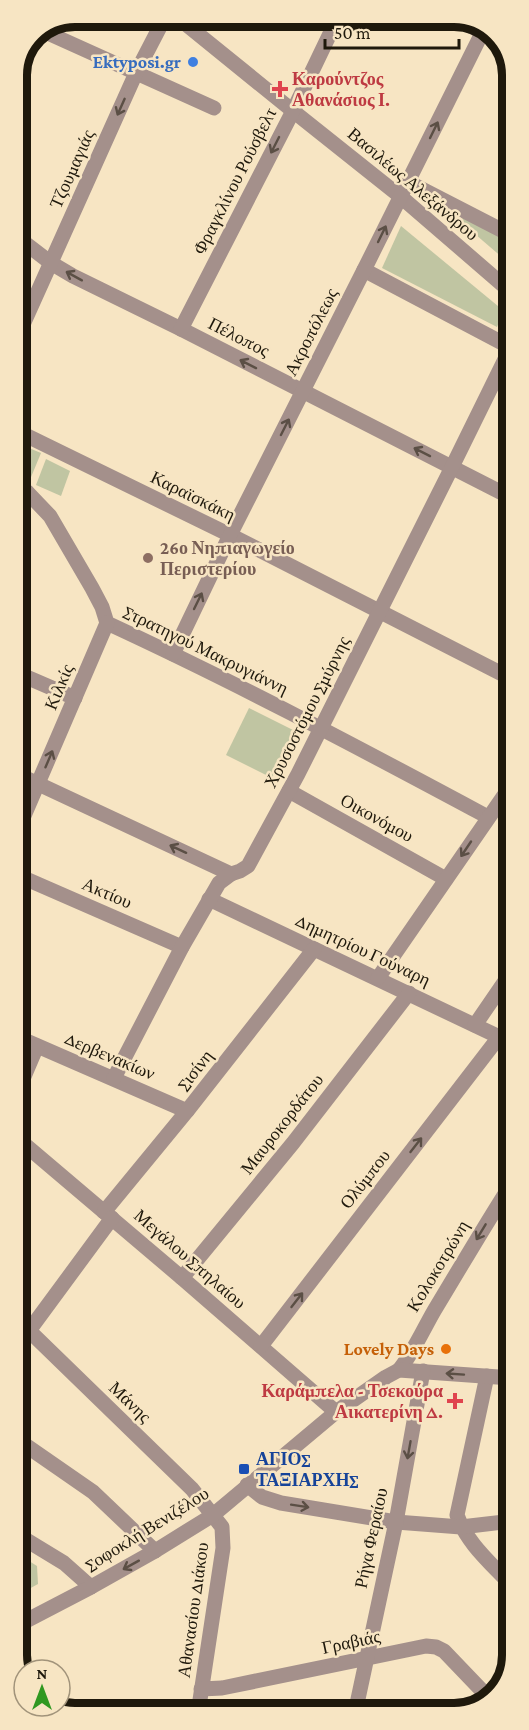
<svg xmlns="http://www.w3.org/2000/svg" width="529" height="1730" viewBox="0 0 529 1730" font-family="'Crimson Pro',serif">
<rect width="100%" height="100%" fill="#f7e5c3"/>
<g fill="#c0c5a2">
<polygon points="461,217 511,240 511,265 461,222"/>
<polygon points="401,226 504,311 497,327 382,268"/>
<polygon points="17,443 41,453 29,482 17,477"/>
<polygon points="46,459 70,471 61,496 36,485"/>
<polygon points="249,708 295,731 272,778 226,755"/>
<polygon points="18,1554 37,1566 38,1584 18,1595"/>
</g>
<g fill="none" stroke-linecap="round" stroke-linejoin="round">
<g stroke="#a4908b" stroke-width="15">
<polyline points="177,17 293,111 401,197 511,292"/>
<polyline points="453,17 498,40"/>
<polyline points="41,30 214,108"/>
<polyline points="408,182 511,235"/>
<polyline points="17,237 51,263 73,276 181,329 512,498"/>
<polyline points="364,270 510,347"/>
<polyline points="181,329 293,111 338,17"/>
<polyline points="17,338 136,73 165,17"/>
<polyline points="17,431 230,535 512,679"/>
<path d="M17,488l10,4 23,24 42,72 10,19 5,16c130,60 256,127 381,194"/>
<polyline points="17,527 27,492"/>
<polyline points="173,654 230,535 364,270 485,27"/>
<polyline points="17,673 75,698"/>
<polyline points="17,774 231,874"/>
<polyline points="289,791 446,879"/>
<polyline points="17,832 107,623"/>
<polyline points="17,875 182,947"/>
<polyline points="209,899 512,1043"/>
<polyline points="378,978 512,784"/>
<polyline points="475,1025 512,971"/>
<polyline points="17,1037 187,1111"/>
<polyline points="114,1078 182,947 219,883 231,874 240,871 248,866 298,774 452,467 512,345"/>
<polyline points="17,1093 37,1046"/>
<polyline points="17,1138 182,1278 336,1412"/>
<polyline points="104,1212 187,1111 314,949"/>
<polyline points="182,1278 293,1143 409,993"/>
<polyline points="17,1319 192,1489 222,1527 223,1548 198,1713"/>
<polyline points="261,1346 499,1037"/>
<polyline points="17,1347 112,1218"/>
<path d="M399,1370c14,-17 24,-40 35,-59 26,-43 51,-86 78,-128"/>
<path d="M487,1376l-30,139c10,29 35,49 55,71"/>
<polyline points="18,1440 93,1492 155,1551"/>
<polyline points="247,1485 262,1497 281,1503 396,1522 461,1527 512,1521"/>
<polyline points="18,1535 64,1563 91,1587"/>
<polyline points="18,1625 91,1587 155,1551 213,1515 336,1412 386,1377 399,1370 512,1378"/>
<polyline points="201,1689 222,1688 426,1646 436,1647 444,1651 489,1698"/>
<polyline points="483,1702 503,1683"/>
<polyline points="355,1713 396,1522 423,1371"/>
</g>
</g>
<defs><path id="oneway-shaft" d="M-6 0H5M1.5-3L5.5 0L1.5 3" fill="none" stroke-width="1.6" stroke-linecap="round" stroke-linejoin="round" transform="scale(1.5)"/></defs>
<g stroke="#5b4f45">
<use href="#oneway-shaft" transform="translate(121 107) rotate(114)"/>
<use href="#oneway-shaft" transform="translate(434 130) rotate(-64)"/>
<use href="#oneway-shaft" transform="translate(275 145) rotate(117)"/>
<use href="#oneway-shaft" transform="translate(382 234) rotate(-64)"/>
<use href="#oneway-shaft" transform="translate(74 276) rotate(-151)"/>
<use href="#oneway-shaft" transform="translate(248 364) rotate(-153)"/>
<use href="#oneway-shaft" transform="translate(285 427) rotate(-63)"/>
<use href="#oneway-shaft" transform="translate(422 452) rotate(-153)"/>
<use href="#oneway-shaft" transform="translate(198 601) rotate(-64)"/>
<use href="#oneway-shaft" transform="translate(49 759) rotate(-67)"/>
<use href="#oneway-shaft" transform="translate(178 849) rotate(-155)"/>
<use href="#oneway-shaft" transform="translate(466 849) rotate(124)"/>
<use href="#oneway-shaft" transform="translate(416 1145) rotate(-52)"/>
<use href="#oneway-shaft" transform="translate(481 1232) rotate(121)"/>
<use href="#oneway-shaft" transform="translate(297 1300) rotate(-52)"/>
<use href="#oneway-shaft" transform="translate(455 1374) rotate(-176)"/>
<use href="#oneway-shaft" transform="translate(409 1450) rotate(100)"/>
<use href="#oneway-shaft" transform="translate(300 1506) rotate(9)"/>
<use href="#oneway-shaft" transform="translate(131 1565) rotate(151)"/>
</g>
<circle fill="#3f7fe0" stroke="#f7e5c3" stroke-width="2" cx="193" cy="62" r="6"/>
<g fill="#e0444e" stroke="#f7e5c3" stroke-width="2">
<path d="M277 80h6v6h6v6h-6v6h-6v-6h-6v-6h6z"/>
<path d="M452 1392h6v6h6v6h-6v6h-6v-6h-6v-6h6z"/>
</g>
<circle fill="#8d6e63" stroke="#f7e5c3" stroke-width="2" cx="148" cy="558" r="6"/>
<circle fill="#e8710a" stroke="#f7e5c3" stroke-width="2" cx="446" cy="1349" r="6"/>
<rect fill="#1a4fb4" stroke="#f7e5c3" stroke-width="2" x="238" y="1463" width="12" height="12" rx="3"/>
<g text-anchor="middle" stroke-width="5" stroke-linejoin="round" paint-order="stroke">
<g font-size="18" font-weight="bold" fill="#366cbe" stroke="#f7e5c3" text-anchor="end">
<text x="181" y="68">Ektyposi.gr</text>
</g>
<g font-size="18" font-weight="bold" fill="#be3a42" stroke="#f7e5c3" text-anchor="start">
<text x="292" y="85">Καρούντζος<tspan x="292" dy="21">Αθανάσιος Ι.</tspan></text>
<text x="443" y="1397" text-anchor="end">Καράμπελα - Τσεκούρα<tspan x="443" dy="21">Αικατερίνη Δ.</tspan></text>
</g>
<g font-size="18" fill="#1f190c" stroke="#f7e5c3">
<text transform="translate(72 169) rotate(-66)" y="6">Τζουμαγιάς</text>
<text transform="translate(235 181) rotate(-63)" y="6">Φραγκλίνου Ρούσβελτ</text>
<text transform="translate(413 184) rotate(40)" y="6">Βασιλέως Αλεξάνδρου</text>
<text transform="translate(311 332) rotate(-63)" y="6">Ακροπόλεως</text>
<text transform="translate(239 337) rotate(27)" y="6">Πέλοπος</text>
<text transform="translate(193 496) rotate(26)" y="6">Καραϊσκάκη</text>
<text transform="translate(206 650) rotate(26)" y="6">Στρατηγού Μακρυγιάννη</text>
<text transform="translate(59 687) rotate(-67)" y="6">Κιλκίς</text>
<text transform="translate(307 712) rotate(-63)" y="6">Χρυσοστόμου Σμύρνης</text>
<text transform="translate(377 818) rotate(29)" y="6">Οικονόμου</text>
<text transform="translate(107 893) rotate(23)" y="6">Ακτίου</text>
<text transform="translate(363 950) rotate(25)" y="6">Δημητρίου Γούναρη</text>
<text transform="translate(110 1056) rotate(23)" y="6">Δερβενακίων</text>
<text transform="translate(195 1070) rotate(-52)" y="6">Σισίνη</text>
<text transform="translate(282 1124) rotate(-52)" y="6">Μαυροκορδάτου</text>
<text transform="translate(365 1179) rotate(-52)" y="6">Ολύμπου</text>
<text transform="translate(190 1259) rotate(41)" y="6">Μεγάλου Σπηλαίου</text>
<text transform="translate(438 1266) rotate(-59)" y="6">Κολοκοτρώνη</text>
<text transform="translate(130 1402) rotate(44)" y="6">Μάνης</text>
<text transform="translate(147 1529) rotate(-32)" y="6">Σοφοκλή Βενιζέλου</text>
<text transform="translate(371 1538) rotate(-78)" y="6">Ρήγα Φεραίου</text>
<text transform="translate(193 1610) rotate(-82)" y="6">Αθανασίου Διάκου</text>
<text transform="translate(351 1642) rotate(-12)" y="6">Γραβιάς</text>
</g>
<g font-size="18" font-weight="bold" fill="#785e54" stroke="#f7e5c3" text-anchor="start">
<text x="160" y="554">26ο Νηπιαγωγείο<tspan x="160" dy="21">Περιστερίου</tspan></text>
</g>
<g font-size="18" font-weight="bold" fill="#c56008" stroke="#f7e5c3" text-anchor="end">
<text x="434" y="1355">Lovely Days</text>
</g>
<g font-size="18" font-weight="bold" fill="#164399" stroke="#f7e5c3" text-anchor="start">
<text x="256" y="1465">ΑΓΙΟΣ<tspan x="256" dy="21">ΤΑΞΙΑΡΧΗΣ</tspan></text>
</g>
</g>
<path d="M0 0H529V1730H0ZM75 27H454A48 48 0 0 1 502 75V1655A48 48 0 0 1 454 1703H75A48 48 0 0 1 27 1655V75A48 48 0 0 1 75 27Z" fill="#f7e5c3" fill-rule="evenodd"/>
<path fill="none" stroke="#1f190c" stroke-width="8" d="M75 27H454A48 48 0 0 1 502 75V1655A48 48 0 0 1 454 1703H75A48 48 0 0 1 27 1655V75A48 48 0 0 1 75 27Z"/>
<g transform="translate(42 1688)"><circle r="28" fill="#f7e5c3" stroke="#a1937a" stroke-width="1.5"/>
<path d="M0-4.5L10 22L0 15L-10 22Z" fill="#309821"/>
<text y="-9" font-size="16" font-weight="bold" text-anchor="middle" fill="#1f190c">N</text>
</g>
<path d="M325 39v9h134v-9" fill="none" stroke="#1f190c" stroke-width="3"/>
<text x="334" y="39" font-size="18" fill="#1f190c" stroke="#f7e5c3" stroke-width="4.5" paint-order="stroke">50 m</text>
</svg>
